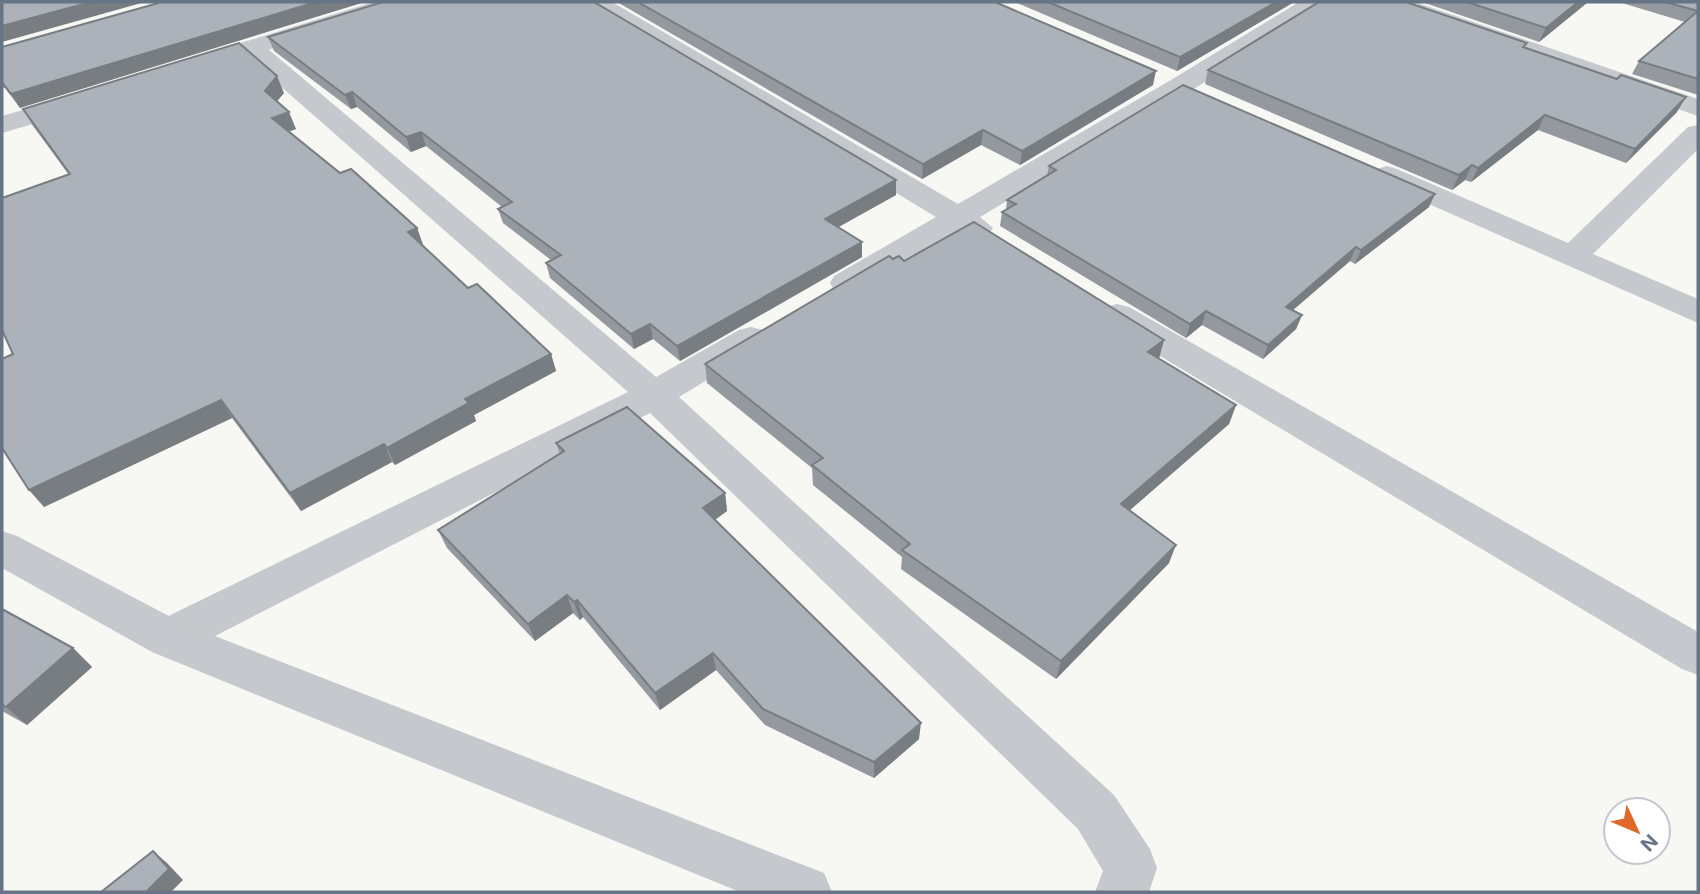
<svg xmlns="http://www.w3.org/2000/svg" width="1700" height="894" viewBox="0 0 1700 894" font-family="Inter,sans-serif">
<rect width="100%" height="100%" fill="#f7f7f4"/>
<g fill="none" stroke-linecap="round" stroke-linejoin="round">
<g fill="#c5c8cc" fill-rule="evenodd">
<polygon points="584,2 612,2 958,204 1171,80 1299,2 1327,2 1323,7 1189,92 980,217 993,228 988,235 977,237 958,230 858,290 846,293 834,290 830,283 834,276 936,217 588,7"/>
<polygon points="1381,2 1415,2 1698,99 1698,116 1385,7"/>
<polygon points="252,41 261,43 656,377 739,330 751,327 763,330 768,338 763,346 679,397 1114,795 1150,849 1157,868 1149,892 1095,892 1103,871 1078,829 650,413 184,652 168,657 152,652 146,638 152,624 628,392 243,53 240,48 243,43"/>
<polygon points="1698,125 1698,149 1593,254 1698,299 1698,323 1377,181 1372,175 1377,169 1387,166 1397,169 1568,243 1688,127"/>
<polygon points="1117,304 1129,307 1698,632 1698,675 1682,669 1105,323 1100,315 1105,307"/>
</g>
<g fill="#c5c8cc" fill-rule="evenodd">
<polygon points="373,2 409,2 405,7 204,70 195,73 186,70 182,65 186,60"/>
<polygon points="78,94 87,96 91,102 87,108 2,133 2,116"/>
<polygon points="2,531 17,536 184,624 824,873 832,892 740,892 152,652 2,568"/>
</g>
</g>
<g fill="#94999f">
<polygon points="617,2 995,2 1153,85 1020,165 981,145 922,179"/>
<polygon points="1015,2 1294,2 1177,71"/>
<polygon points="1422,2 1588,2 1539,42"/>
<polygon points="1623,2 1698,2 1698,95 1632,74 1639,61 1685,22 1622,3"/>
<polygon points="268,37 896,180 896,195 838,227 862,242 862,257 680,361 653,339 634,349 550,278 546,263 551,260 503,223 498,209 502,207 426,146 411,152 357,107 351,109 274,51"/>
<polygon points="2,47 20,108 5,88 2,88"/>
<polygon points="1525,47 1677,112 1626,163 1538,130 1471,182 1465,180 1452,190 1205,84 1208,70"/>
<polygon points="284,93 277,101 296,129 289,131 340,173 417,228 423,245 468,288 551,354 556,371 474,415 476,421 395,465 392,462 301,511 232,418 44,507 13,354 69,175 33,126 23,109"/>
<polygon points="1049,166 1429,207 1355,264 1350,261 1292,311 1302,315 1296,329 1263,359 1202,325 1186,338 1000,226 1002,212 1006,210 1007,200 1047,175"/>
<polygon points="904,261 1159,359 1236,405 1229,424 1130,510 1169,563 1056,679 901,569 902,557 813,485 812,468 707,383 705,364"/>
<polygon points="556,443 725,493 727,511 715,520 919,739 874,778 765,725 716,670 660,710 583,617 580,620 573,613 535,641 447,548 438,530 560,454"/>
<polygon points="2,609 73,648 92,667 27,725 2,711"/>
</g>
<g fill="#787d82">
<polygon points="91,2 145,2 2,42 2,26"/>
<polygon points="316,2 365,2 20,108 11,94"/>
<polygon points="1276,2 1294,2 1177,71 1180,57"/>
<polygon points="1578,2 1588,2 1539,42 1546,28"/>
<polygon points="1156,71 1153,85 1020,165 1022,151"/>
<polygon points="277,76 284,93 272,107 265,91"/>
<polygon points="352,92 357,107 351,109 345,95"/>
<polygon points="1686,97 1677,112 1626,163 1635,149"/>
<polygon points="289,112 296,129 280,135 272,118"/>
<polygon points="1545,115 1538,130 1471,182 1478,168"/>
<polygon points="983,130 981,145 922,179 923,164"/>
<polygon points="421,132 426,146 411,152 406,137"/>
<polygon points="1472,165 1465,180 1452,190 1459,175"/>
<polygon points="896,180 896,195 826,234 825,219"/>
<polygon points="1435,194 1429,207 1355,264 1361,250"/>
<polygon points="417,228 423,245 408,232"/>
<polygon points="862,242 862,257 680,361 677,346"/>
<polygon points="1356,247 1350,261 1280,321 1286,307"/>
<polygon points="1206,311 1202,325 1186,338 1190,324"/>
<polygon points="1302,315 1296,329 1263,359 1268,345"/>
<polygon points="650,324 653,339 634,349 631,334"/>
<polygon points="1164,340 1159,359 1148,352"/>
<polygon points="551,354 556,371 474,415 476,421 395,465 387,448 465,399"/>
<polygon points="221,400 232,418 44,507 29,490"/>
<polygon points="1236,405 1229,424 1115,523 1121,504"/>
<polygon points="384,444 392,462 301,511 290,493"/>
<polygon points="725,493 727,511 706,526 703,508"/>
<polygon points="1176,545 1169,563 1056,679 1061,661"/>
<polygon points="567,595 573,613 535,641 528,624"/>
<polygon points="577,600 583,617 580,620 574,602"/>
<polygon points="73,648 92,667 27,725 6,707"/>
<polygon points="713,653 716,670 660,710 655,693"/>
<polygon points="921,723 919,739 874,778 874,762"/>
<polygon points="153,851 167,863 183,880 171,892 146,892"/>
</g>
<g fill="#acb2b9" stroke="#787d82" stroke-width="2">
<polygon points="2,2 91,2 2,26"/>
<polygon points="162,2 316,2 11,94 2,82 2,47"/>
<polygon points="383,2 594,2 896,180 825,219 862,242 677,346 650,324 631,334 546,263 561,255 498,209 512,202 421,132 406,137 352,92 345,95 268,37"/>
<polygon points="638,2 995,2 1156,71 1022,151 983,130 923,164"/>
<polygon points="1048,2 1276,2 1180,57"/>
<polygon points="1319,2 1406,2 1527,43 1523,47 1617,79 1621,75 1686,97 1635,149 1545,115 1478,168 1472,165 1459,175 1208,70"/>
<polygon points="1467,2 1578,2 1546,28"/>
<polygon points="1665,2 1698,2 1698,79 1639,61 1698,11"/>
<polygon points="239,43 277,76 265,91 289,112 272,118 340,173 351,169 417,228 408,232 468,288 477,284 551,354 465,399 469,403 387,448 384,444 290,493 221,400 29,490 2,448 2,359 13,354 2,330 2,198 70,174 23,109"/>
<polygon points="1183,85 1435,194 1361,250 1356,247 1286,307 1302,315 1268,345 1206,311 1190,324 1002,212 1016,204 1007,200 1056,170 1049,166"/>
<polygon points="974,222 1164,340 1148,352 1236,405 1121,504 1176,545 1061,661 902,550 910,544 812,465 823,458 705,364 889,256 893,259 899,256 904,261"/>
<polygon points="627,407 725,493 703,508 921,723 874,762 763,709 713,653 655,693 577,600 574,602 567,595 528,624 438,530 564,451 556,443"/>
<polygon points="2,609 73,648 6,707 2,705"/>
<polygon points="153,851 169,869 146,892 101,892"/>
</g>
<rect width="1700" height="894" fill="none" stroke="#677485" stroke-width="7"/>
<g transform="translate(1637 831) rotate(134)"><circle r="33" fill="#ffffff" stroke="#c2c7ce" stroke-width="2"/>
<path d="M0-5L12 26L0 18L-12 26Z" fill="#e1682b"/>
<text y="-10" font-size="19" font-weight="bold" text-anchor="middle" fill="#677485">N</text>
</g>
</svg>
